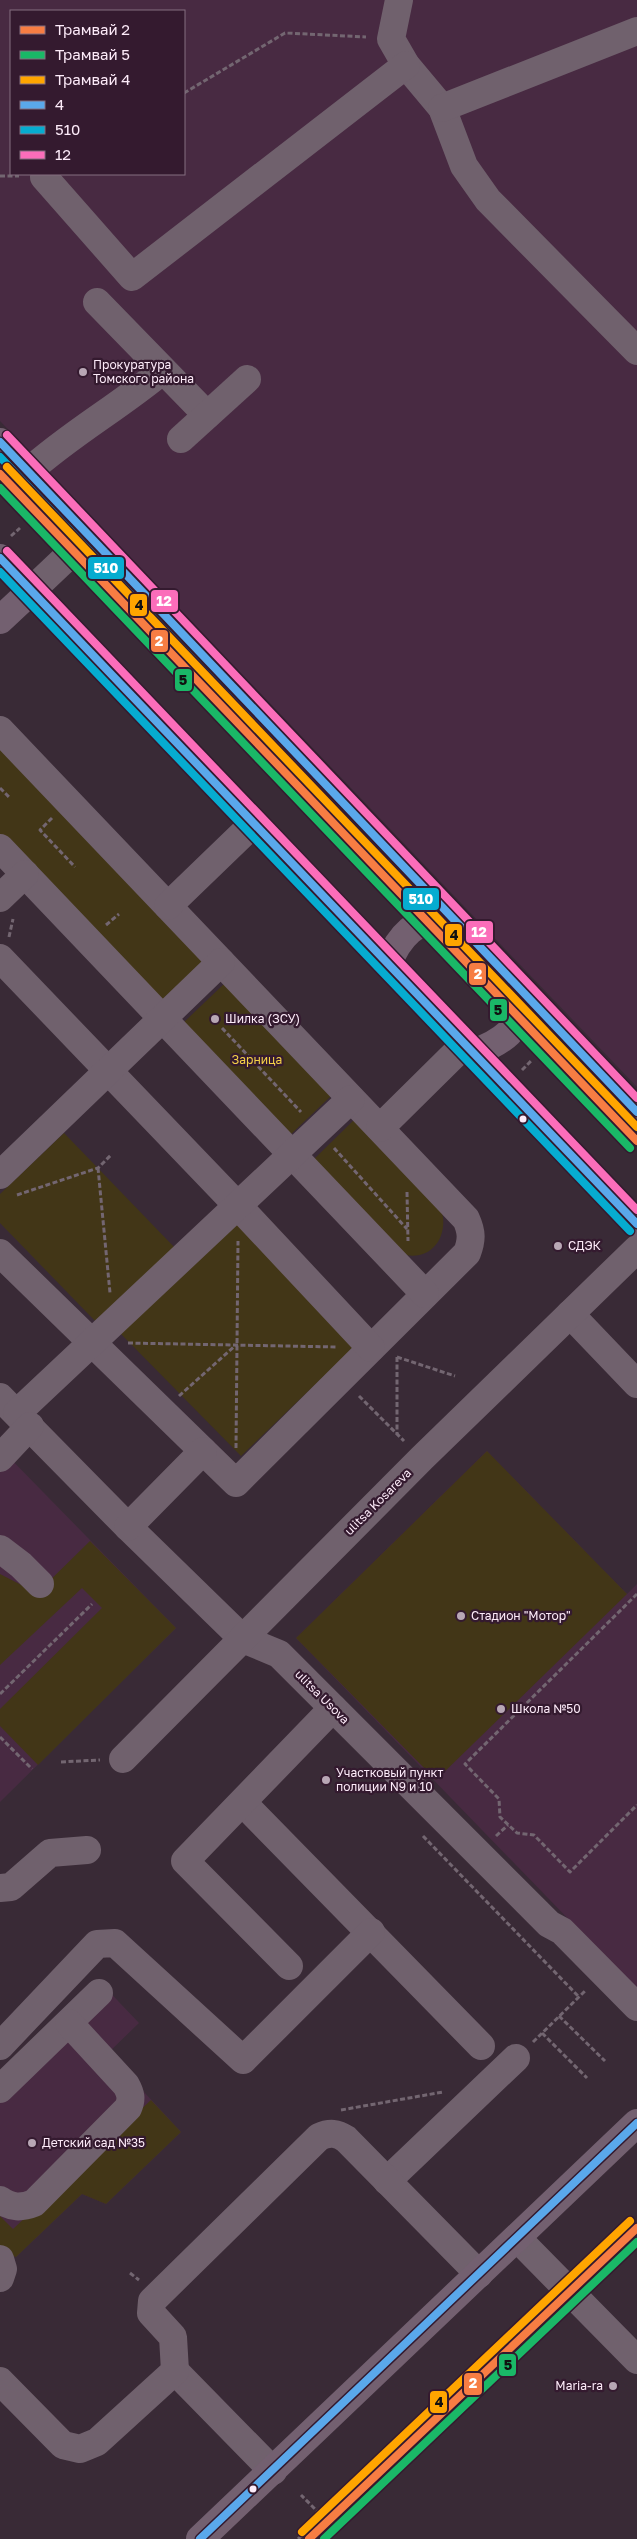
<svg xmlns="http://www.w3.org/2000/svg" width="637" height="2539" viewBox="0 0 637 2539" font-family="'Golos Text',sans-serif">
<rect width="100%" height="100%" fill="#392a36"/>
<g fill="#482a42" fill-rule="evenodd">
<path d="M0,0h637v1087l-637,-666zM11,11h173v163h-173z"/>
<polygon points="0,1448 176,1628 0,1802"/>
<polygon points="487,1451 627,1594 637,1584 637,1990 296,1638"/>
<polygon points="99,1981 139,2023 108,2053 181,2132 106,2204 82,2194 16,2257 0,2252 0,2078"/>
</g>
<g fill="#423617">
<polygon points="0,746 204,961 160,1002 0,834"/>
<polygon points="225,983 331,1096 288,1137 182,1024"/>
<path d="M355,1119l80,80c2,5 7,12 8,18 3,27 -18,46 -44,36l-89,-90z"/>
<polygon points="64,1133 176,1249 98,1324 0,1223 0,1194"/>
<polygon points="237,1222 357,1344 241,1456 121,1334"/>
<polygon points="487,1451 627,1594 436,1780 296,1638"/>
<polygon points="90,1541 176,1628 38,1765 0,1726 0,1709 102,1608 82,1588 0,1665 0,1574 37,1593"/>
<polygon points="151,2100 181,2132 106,2204 82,2194 16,2257 0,2252 0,2216 13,2229"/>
</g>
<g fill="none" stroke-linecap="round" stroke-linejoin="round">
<g stroke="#736671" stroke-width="3" stroke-dasharray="5 2.5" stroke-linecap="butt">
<polyline points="184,93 285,33 366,37"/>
<polyline points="0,176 19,176"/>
<polyline points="11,536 20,528"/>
<polyline points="0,788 9,797"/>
<polyline points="52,818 40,830 75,867"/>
<polyline points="106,925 119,914"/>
<polyline points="9,937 13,919"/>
<polyline points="222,1028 301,1112"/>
<polyline points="522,1070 531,1061"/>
<polyline points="334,1148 407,1229"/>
<polyline points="98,1168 110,1293"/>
<polyline points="407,1192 408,1241"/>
<polyline points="17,1195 98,1168 111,1155"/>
<polyline points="128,1343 337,1347"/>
<polyline points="397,1357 455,1376"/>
<polyline points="397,1357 397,1434"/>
<polyline points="179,1396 236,1345"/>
<polyline points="359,1396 404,1441"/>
<polyline points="236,1448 238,1241"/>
<polyline points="637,1594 465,1764 499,1799 500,1817 517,1833 534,1835 570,1872 637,1805"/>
<polyline points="0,1694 92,1604"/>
<polyline points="0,1737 32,1769"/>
<polyline points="61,1762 100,1760"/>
<polyline points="423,1836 579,1997"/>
<polyline points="496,1836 508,1825"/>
<polyline points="559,2016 605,2061"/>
<polyline points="542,2033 587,2078"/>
<polyline points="533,2042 586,1990"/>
<polyline points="341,2110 443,2092"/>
<polyline points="130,2273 139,2280"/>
<polyline points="298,2539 323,2517 301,2495"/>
</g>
<g stroke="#70616d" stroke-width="28">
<polyline points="399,0 391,39 406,65 442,108 464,166 488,200 637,351"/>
<polyline points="442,108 637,31"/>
<polyline points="44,177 132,277 406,65"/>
<polyline points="97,302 207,415"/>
<polyline points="181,439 247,379"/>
<path d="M28,472c42,-38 91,-65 134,-101"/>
<polyline points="31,591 88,537"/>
<path d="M0,730l466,489c6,13 6,21 1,34l-231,230 -236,-230"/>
<polyline points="0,848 425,1294"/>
<polyline points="0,898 25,874"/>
<polyline points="168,906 254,823"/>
<polyline points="0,958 238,1206 371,1348"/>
<polyline points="380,1128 465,1044"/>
<polyline points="0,1175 221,962"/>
<polyline points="570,1314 637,1384"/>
<polyline points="0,1397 128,1527 243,1639 279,1654 549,1924 562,1931 637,2007"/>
<polyline points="17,1413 351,1099"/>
<polyline points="0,1458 30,1426"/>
<polyline points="128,1527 203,1451"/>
<polyline points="0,1549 21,1565 40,1584"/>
<polyline points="123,1759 422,1458 637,1249"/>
<polyline points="243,1803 481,2046"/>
<polyline points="0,1888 11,1887 50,1853 87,1850"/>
<polyline points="289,1966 185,1861 333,1708"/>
<polyline points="0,2046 97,1944 115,1943 243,2060 371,1932"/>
<polyline points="0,2089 99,1993"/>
<polyline points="387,2181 516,2058"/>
<path d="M0,2200c12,8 21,8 34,3l94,-95c4,-9 3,-14 -2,-23l-57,-62"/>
<polyline points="517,2238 637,2360"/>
<polyline points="0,2259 3,2269 0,2278"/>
<polyline points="175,2371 273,2471"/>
<path d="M0,2381l63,64 17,4 17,-7 78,-71 -2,-34 -22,-24 1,-12 167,-164c11,-5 18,-4 27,2l133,135"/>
</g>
<g stroke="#736070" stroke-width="28">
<polyline points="0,442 88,537 637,1112"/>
<polyline points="0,558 637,1224"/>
<polyline points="0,620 31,591"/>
<path d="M388,964c12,-31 27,-41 58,-52"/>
<path d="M473,1053c33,-12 43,-23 57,-54"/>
<polyline points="200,2539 637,2123"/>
</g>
<g stroke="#341a2f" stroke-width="11">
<g id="bus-1">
<polyline points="0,442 637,1112"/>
<polyline points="0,558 637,1224"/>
<polyline points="200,2539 637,2123"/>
</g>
</g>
<g stroke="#341a2f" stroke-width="11">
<g id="bus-2">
<polyline points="0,457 630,1119"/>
<polyline points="0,572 630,1231"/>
</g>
</g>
<g stroke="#341a2f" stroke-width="11">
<g id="bus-3">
<polyline points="7,435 637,1098"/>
<polyline points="7,551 637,1210"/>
</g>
</g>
<use href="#bus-1" stroke="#5aa8eb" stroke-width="8"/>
<use href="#bus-2" stroke="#06acd0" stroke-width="8"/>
<use href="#bus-3" stroke="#fb6dba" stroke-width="8"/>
<g stroke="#341a2f" stroke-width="11">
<g id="tram-1">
<polyline points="0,474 637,1141"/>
<polyline points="309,2539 637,2228"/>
</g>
</g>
<g stroke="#341a2f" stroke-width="11">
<g id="tram-2">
<polyline points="0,488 630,1148"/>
<polyline points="324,2539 637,2242"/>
</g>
</g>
<g stroke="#341a2f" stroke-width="11">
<g id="tram-3">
<polyline points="7,467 637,1127"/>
<polyline points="302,2532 630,2221"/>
</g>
</g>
<use href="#tram-1" stroke="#f77d43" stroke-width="8"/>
<use href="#tram-2" stroke="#1ab867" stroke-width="8"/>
<use href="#tram-3" stroke="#ffa500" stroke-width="8"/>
</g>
<g fill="#b8a7b5" stroke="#341a2f" stroke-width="2">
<circle cx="83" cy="372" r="5"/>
<circle cx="215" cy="1019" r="5"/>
<circle cx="558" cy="1246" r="5"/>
<circle cx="461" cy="1616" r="5"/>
<circle cx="501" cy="1709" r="5"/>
<circle cx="326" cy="1780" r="5"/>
<circle cx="32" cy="2143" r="5"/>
<circle cx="613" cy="2386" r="5"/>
</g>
<g fill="#fdebf9" stroke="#341a2f" stroke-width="2">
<circle cx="523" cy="1119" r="4.5"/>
<circle cx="253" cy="2489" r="4.5"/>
</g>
<g text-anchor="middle" stroke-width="4.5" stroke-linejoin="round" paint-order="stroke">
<g font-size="12" fill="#fdebf9" stroke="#341a2f" text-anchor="start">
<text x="93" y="369">Прокуратура<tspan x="93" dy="14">Томского района</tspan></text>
<text x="225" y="1023">Шилка (ЗСУ)</text>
<text x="568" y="1250">СДЭК</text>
<text x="471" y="1620">Стадион "Мотор"</text>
<text x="511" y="1713">Школа №50</text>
<text x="336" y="1777">Участковый пункт<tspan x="336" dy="14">полиции N9 и 10</tspan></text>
<text x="42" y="2147">Детский сад №35</text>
<text x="603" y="2390" text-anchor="end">Maria-ra</text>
</g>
<g font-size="12" fill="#f5d148" stroke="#341a2f">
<text x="257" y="1064">Зарница</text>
</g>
<g font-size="12" fill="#fdebf9" stroke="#341a2f">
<text transform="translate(378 1502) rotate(-45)" y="4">ulitsa Kosareva</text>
<text transform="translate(322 1697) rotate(45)" y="4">ulitsa Usova</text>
</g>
</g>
<g stroke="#341a2f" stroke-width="2">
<rect x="87" y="556" width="38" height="24" rx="5" fill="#06acd0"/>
<rect x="150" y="589" width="29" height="24" rx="5" fill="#fb6dba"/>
<rect x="129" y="593" width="19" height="24" rx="5" fill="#ffa500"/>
<rect x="150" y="629" width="19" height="24" rx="5" fill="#f77d43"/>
<rect x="174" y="668" width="19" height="24" rx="5" fill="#1ab867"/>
<rect x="402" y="887" width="38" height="24" rx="5" fill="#06acd0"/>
<rect x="465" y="920" width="29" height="24" rx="5" fill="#fb6dba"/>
<rect x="444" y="923" width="19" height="24" rx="5" fill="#ffa500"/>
<rect x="468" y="962" width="19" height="24" rx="5" fill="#f77d43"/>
<rect x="489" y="998" width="19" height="24" rx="5" fill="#1ab867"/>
<rect x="498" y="2353" width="19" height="24" rx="5" fill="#1ab867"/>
<rect x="463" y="2372" width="20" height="24" rx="5" fill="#f77d43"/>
<rect x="429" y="2390" width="19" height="24" rx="5" fill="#ffa500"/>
</g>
<g font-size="14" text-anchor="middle" font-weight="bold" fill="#fff">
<text x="106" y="573">510</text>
<text x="164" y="606">12</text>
<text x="159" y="646">2</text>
<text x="421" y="904">510</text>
<text x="479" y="937">12</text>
<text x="478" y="979">2</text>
<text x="473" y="2388">2</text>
</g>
<g font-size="14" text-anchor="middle" font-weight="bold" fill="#111">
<text x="139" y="610">4</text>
<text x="183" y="685">5</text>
<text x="454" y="940">4</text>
<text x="498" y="1015">5</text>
<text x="508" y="2370">5</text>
<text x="439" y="2407">4</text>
</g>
<rect x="10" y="10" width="175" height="165" fill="#341a2f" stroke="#846e80"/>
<rect x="20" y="26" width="25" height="8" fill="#f77d43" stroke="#846e80"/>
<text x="55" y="35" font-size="15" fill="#fdebf9">Трамвай 2</text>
<rect x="20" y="51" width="25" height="8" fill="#1ab867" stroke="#846e80"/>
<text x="55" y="60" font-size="15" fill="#fdebf9">Трамвай 5</text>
<rect x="20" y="76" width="25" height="8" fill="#ffa500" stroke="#846e80"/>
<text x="55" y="85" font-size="15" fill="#fdebf9">Трамвай 4</text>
<rect x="20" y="101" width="25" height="8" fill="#5aa8eb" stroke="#846e80"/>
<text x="55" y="110" font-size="15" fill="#fdebf9">4</text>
<rect x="20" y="126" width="25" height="8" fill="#06acd0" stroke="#846e80"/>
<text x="55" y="135" font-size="15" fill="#fdebf9">510</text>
<rect x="20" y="151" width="25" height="8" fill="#fb6dba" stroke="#846e80"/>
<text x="55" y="160" font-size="15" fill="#fdebf9">12</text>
</svg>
